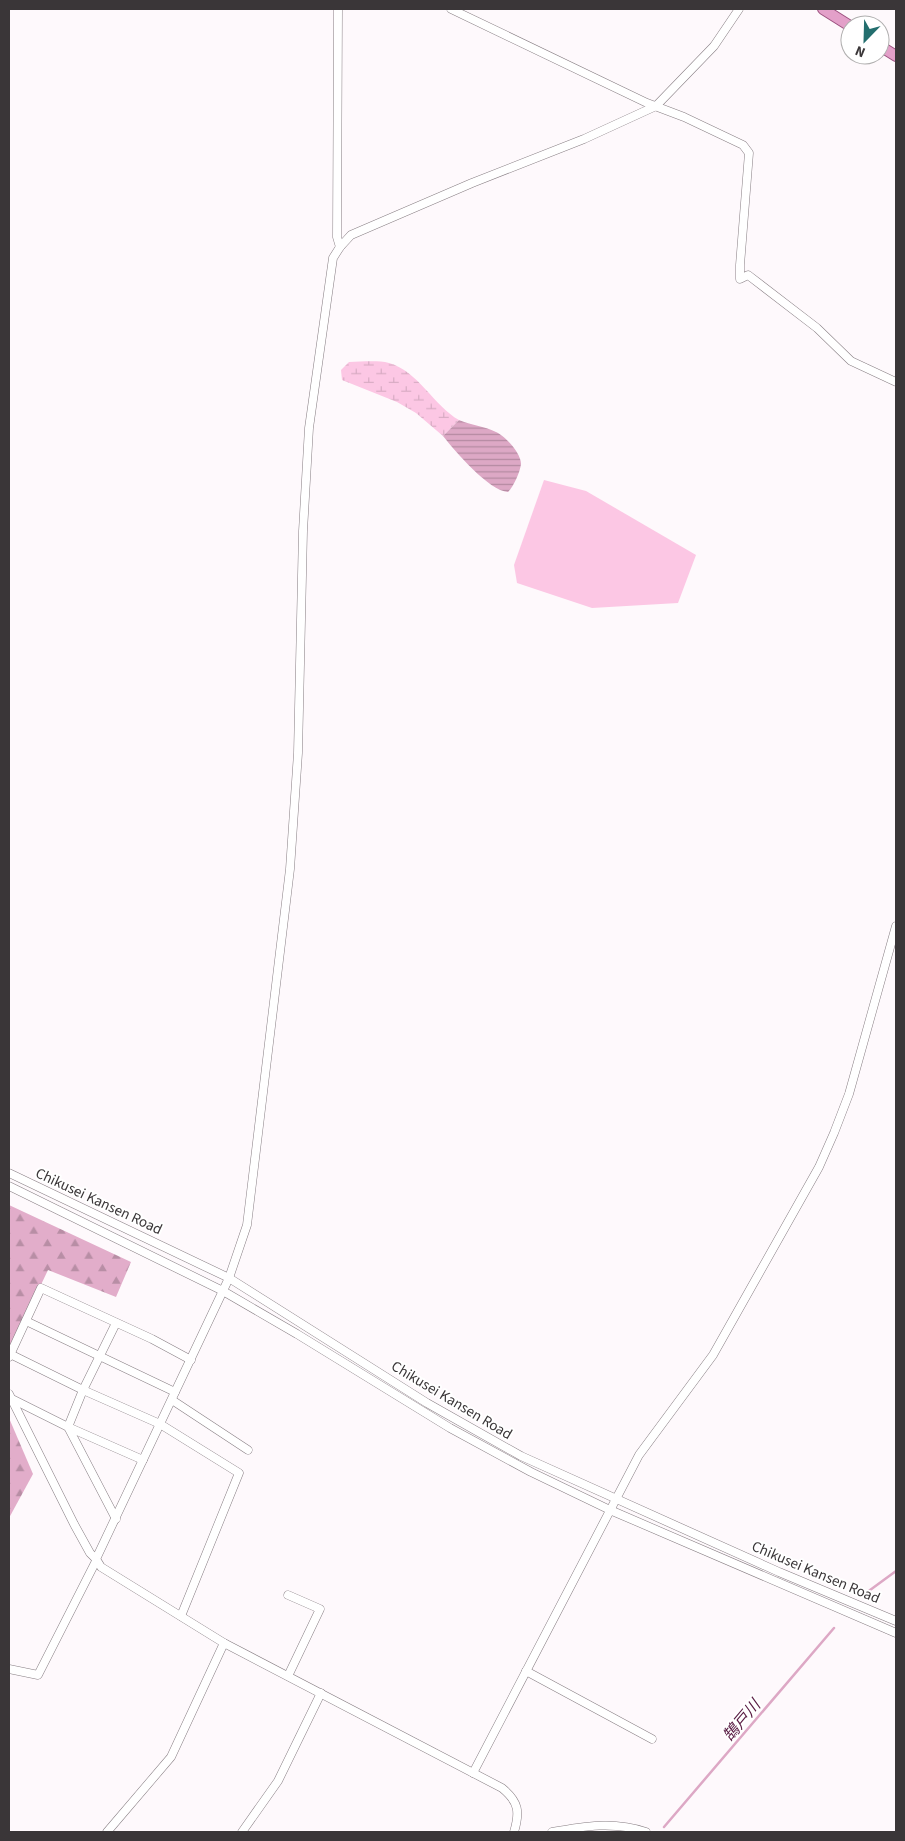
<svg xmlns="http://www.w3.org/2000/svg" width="905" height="1841" viewBox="0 0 905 1841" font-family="'Source Sans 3','Noto Sans JP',sans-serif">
<defs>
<pattern id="forest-firs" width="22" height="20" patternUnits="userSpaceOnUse" patternTransform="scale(1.25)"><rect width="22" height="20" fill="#e2adca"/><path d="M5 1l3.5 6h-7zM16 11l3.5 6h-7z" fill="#b88ea5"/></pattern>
<pattern id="wetland-marsh" width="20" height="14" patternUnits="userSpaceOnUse" patternTransform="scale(1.25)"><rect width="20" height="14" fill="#fcc7e4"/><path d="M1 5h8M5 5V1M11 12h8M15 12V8" fill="none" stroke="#d9acc4"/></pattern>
<pattern id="water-rules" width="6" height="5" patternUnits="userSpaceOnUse" patternTransform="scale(1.25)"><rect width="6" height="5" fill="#dda8c5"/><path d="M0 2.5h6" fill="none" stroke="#b48aa1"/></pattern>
</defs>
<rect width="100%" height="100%" fill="#fef9fc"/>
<g fill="url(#forest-firs)">
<polygon points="9,1205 131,1262 116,1297 48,1270 9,1352"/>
<polygon points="9,1418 33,1474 9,1518"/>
</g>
<path fill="url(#wetland-marsh)" d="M349,362c12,0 28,-2 40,1 29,8 45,43 70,57l-16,16 -27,-23 -19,-11 -55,-22 -1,-10z"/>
<polygon fill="#fcc7e4" points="544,480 586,491 696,555 678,603 592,608 517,583 514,565"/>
<path fill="url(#water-rules)" d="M459,420c12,5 25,6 37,12 9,4 25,21 25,32 -1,8 -7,22 -13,28 -19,-1 -53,-41 -65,-56z"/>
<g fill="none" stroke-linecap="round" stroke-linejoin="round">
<g stroke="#dda8c5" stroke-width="2.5">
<polyline points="866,1593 896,1571"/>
<polyline points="664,1827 834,1628"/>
</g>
<g stroke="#877e83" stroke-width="9">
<g id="minor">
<polyline points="338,9 337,237 340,247"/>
<polyline points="451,9 647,103 684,117 743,145 749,153 740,265 740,279 748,275 817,328 851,361 896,382"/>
<polyline points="9,1173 229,1278 427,1403 521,1456 779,1572 896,1621"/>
<polyline points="9,1186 223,1291 297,1334 450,1428 531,1472 610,1510 896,1633"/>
<polyline points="26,1321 175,1392"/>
<polyline points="10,1354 83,1390 160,1424 239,1473 181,1616"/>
<polyline points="9,1357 41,1288 152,1339 191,1360"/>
<polyline points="9,1394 74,1524 90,1553 96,1559"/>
<polyline points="12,1399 68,1427 143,1460"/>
<polyline points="172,1400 248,1450"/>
<polyline points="116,1519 68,1427 83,1390 116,1323"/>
<polyline points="9,1669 38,1675 96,1561"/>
<polyline points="526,1671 652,1739"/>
<polyline points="288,1676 320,1609 288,1595"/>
<polyline points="473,1773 639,1455 713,1355 819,1167 834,1133 849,1094 896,926"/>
<polyline points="107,1832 171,1757 224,1643"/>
<polyline points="242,1832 278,1781 321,1693"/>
<path d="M514,1832c6,-20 5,-30 -12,-44l-278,-145 -123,-76 -5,-8 133,-281 18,-53 43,-356 8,-116 5,-222 6,-103 24,-170 7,-11 11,-12 121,-52 112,-44 72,-33 58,-60 25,-37"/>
<path d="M552,1832c32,-6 62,-11 94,0"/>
</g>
</g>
<g stroke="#9c517f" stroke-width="12">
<g id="major">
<polyline points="823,9 850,26"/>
<polyline points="880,46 896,56"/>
</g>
</g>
<use href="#minor" stroke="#fff" stroke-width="8"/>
<use href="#major" stroke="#e3a0c9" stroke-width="10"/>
</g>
<g text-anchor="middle" stroke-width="4" stroke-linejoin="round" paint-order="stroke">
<g font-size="15" fill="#3a3638" stroke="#fff">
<text transform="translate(99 1201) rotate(25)" y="5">Chikusei Kansen Road</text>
<text transform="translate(452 1400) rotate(31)" y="5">Chikusei Kansen Road</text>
<text transform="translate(816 1572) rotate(23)" y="5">Chikusei Kansen Road</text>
</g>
<g font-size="16" font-style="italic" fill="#571941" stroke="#fff">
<text transform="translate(741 1720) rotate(-50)" y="6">鵠戸川</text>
</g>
</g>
<rect width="905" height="1841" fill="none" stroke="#3a3638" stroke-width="20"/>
<g transform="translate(865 40) rotate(203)"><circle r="24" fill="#ffffff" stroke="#b0afaf"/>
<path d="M0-4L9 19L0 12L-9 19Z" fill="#236e6e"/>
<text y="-8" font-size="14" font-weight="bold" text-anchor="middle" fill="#3a3638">N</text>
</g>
</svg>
